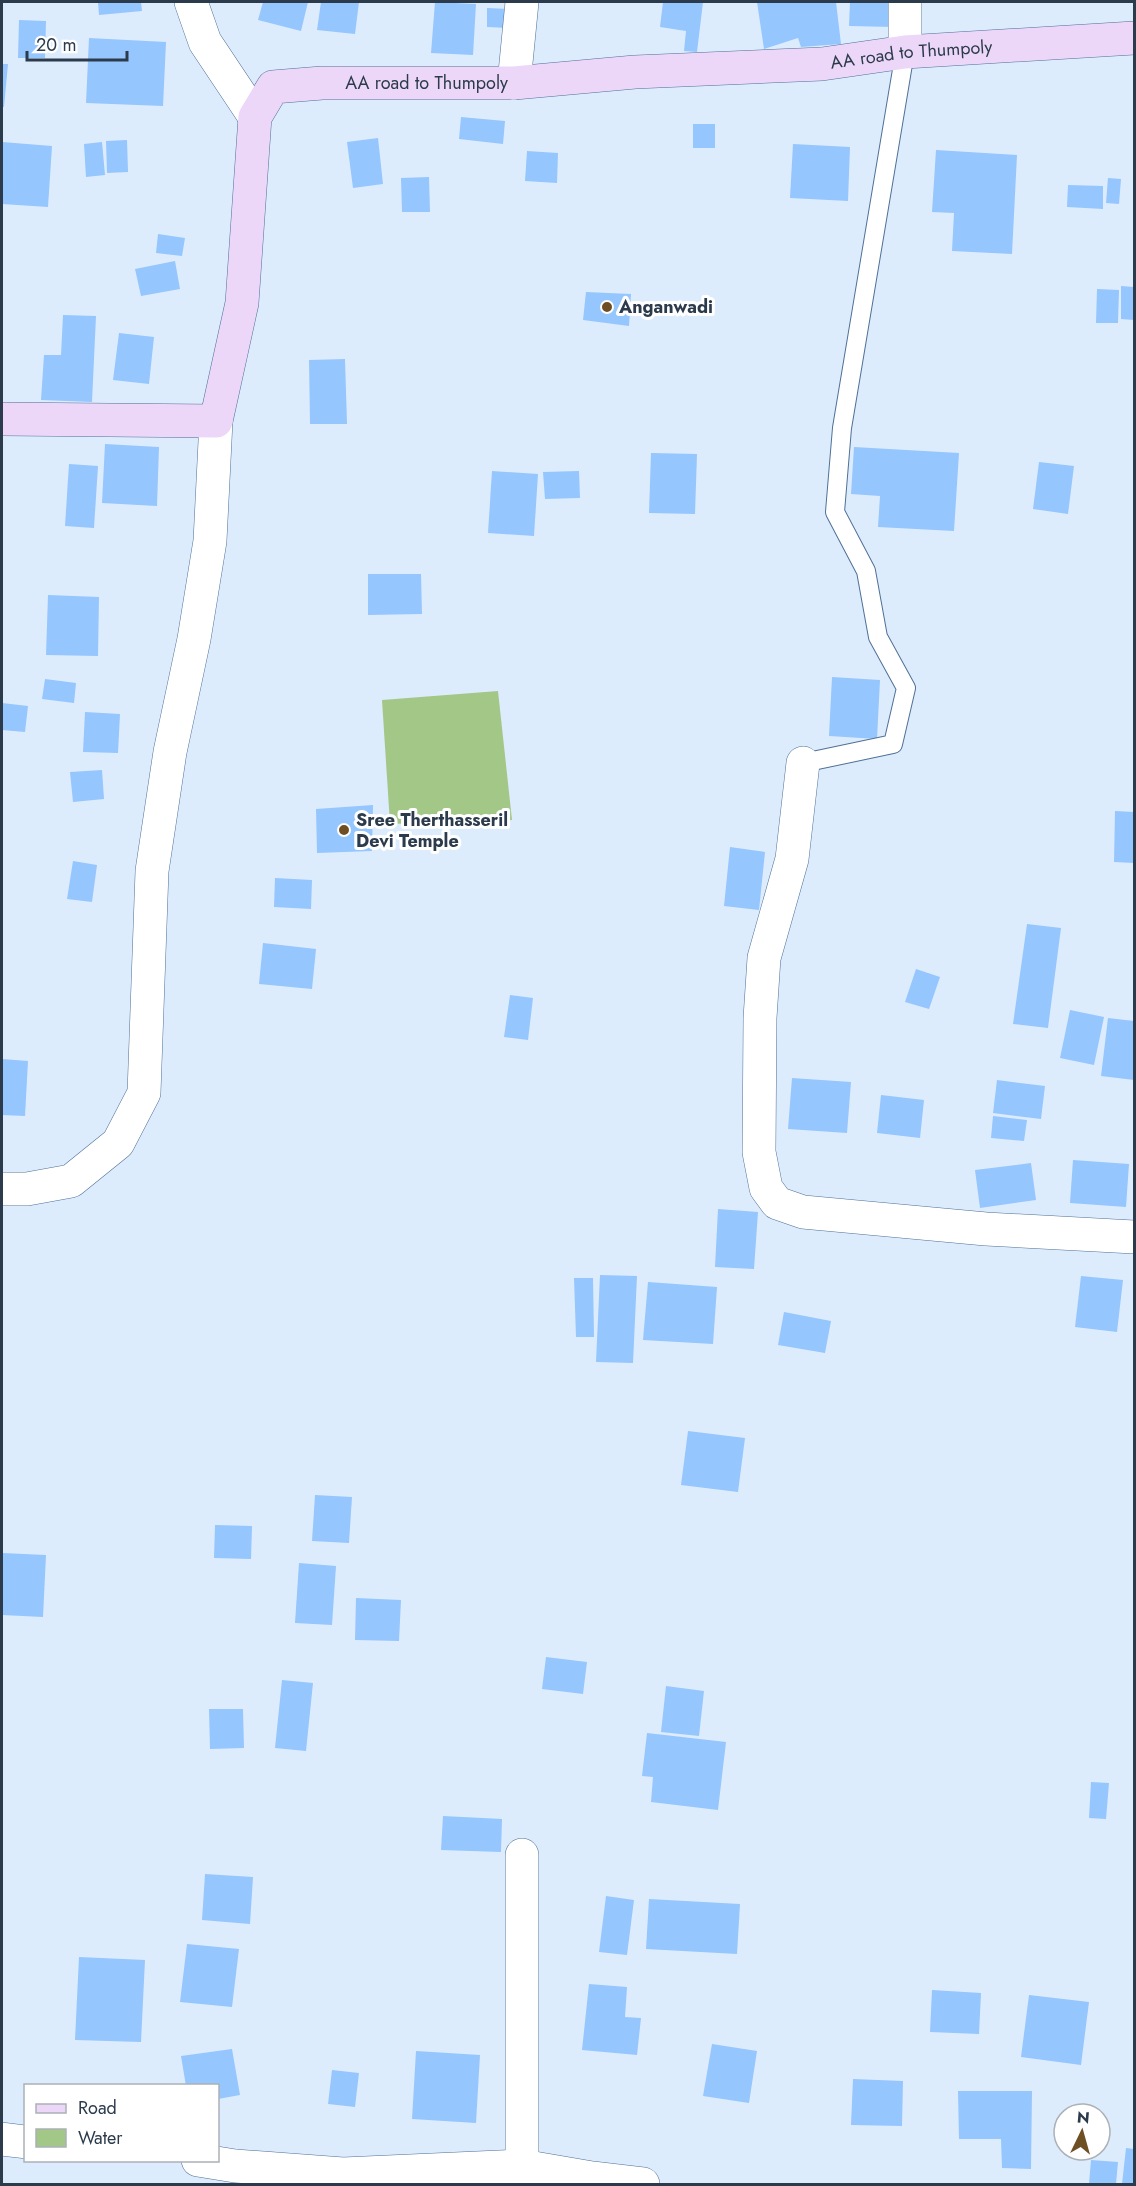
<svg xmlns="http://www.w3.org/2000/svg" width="1136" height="2186" viewBox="0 0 1136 2186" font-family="Jost,sans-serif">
<rect width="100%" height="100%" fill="#ddecfd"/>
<polygon fill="#a2c787" points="498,691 512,820 390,824 382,700"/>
<g fill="#95c6fe">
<polygon points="98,2 141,2 142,11 99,15"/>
<polygon points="263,2 308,2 301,31 258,20"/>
<polygon points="321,2 359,2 355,34 317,30"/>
<polygon points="435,2 476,4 473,55 431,53"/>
<polygon points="663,2 703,2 697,52 684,51 686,31 660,27"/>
<polygon points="757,2 836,2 841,44 801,47 798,38 764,49"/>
<polygon points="850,2 895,2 894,27 849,26"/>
<polygon points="487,8 509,9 509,28 487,27"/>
<polygon points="19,20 46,21 45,58 18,58"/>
<polygon points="89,38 166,42 163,106 86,103"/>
<polygon points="2,64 8,64 4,107 2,107"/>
<polygon points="461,117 505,121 503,144 459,139"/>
<rect x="693" y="124" width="22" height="24"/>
<polygon points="378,138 383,184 353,188 347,142"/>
<polygon points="127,140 128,172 107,173 106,141"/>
<polygon points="2,142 52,146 48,207 2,204"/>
<polygon points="102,142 105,175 86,177 84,144"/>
<polygon points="793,144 850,147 848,201 790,198"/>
<polygon points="936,150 1017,155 1012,254 952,251 954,213 932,212"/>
<polygon points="527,151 558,153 557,183 525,181"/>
<polygon points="429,177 430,212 402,212 401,178"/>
<polygon points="1108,178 1121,179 1119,204 1106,203"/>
<polygon points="1068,185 1103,186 1103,209 1067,207"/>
<polygon points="158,234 185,238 182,256 156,253"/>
<polygon points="175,261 180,289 141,296 135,269"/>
<polygon points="1121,286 1134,287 1134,320 1121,319"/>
<polygon points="1097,289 1119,290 1118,323 1096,323"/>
<polygon points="586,292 631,294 629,326 583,320"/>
<polygon points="63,315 96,316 92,402 41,400 44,355 61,355"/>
<polygon points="119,333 154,337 149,384 113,380"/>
<polygon points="345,359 347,424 310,424 309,360"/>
<polygon points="105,444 159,447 157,506 102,503"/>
<polygon points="854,447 959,453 954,531 878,527 880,496 851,494"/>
<polygon points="651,453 697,454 695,514 649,513"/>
<polygon points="1039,462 1074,466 1068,514 1033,509"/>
<polygon points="69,464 98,466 94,528 65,526"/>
<polygon points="492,471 538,474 534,536 488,533"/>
<polygon points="579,471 580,498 545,499 543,472"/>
<polygon points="368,574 421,574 422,614 368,615"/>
<polygon points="48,595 99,597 98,656 46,655"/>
<polygon points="832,677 880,680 877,739 829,736"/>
<polygon points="45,679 76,683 74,703 42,699"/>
<polygon points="2,703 28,706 25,732 2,730"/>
<polygon points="85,712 120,714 118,753 83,752"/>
<polygon points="102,770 104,799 73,802 70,772"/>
<polygon points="373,805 372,851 317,853 316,809"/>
<polygon points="1115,811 1134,812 1134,863 1114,862"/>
<polygon points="730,847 765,852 759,910 724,906"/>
<polygon points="73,861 97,865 92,902 67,899"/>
<polygon points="275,878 312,880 311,909 274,907"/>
<polygon points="1027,924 1061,928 1048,1028 1013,1024"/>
<polygon points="263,943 316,949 312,989 259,984"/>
<polygon points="916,969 940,977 929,1009 905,1002"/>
<polygon points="510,995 533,998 528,1040 504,1037"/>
<polygon points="1070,1010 1104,1017 1094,1065 1060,1058"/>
<polygon points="1108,1018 1134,1021 1134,1080 1101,1076"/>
<polygon points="2,1059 28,1061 25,1116 2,1115"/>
<polygon points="792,1078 851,1082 847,1133 788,1129"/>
<polygon points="997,1080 1045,1086 1041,1119 993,1113"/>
<polygon points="881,1095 924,1100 920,1138 877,1133"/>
<polygon points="993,1116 1027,1120 1024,1141 991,1138"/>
<polygon points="1073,1160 1129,1164 1126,1207 1070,1203"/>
<polygon points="1031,1163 1036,1200 980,1208 975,1170"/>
<polygon points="718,1209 758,1212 754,1269 715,1267"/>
<polygon points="600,1275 637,1276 633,1363 596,1362"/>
<polygon points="1081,1276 1123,1280 1117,1332 1075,1327"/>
<polygon points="574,1278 593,1278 594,1337 576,1337"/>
<polygon points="648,1282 717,1287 713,1344 643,1340"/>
<polygon points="784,1312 831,1321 825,1353 778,1345"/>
<polygon points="688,1431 745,1438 738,1492 681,1485"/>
<polygon points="315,1495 352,1497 349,1543 312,1541"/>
<polygon points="215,1525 252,1526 251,1559 214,1558"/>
<polygon points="2,1553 46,1555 43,1617 2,1615"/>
<polygon points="299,1563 336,1566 332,1625 295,1623"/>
<polygon points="356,1598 401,1600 399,1641 355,1640"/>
<polygon points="546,1657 587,1662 583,1694 542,1689"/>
<polygon points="282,1680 313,1683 306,1751 275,1748"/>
<polygon points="666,1686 704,1691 699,1736 661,1732"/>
<polygon points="209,1709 243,1709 244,1748 210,1749"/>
<polygon points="647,1733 726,1742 718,1810 651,1802 653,1777 642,1776"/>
<polygon points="1091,1782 1109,1783 1106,1819 1089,1818"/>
<polygon points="443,1816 502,1819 501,1852 441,1850"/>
<polygon points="205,1874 253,1877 250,1924 202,1920"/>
<polygon points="606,1896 634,1900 627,1955 599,1952"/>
<polygon points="649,1899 740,1904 737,1954 646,1949"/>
<polygon points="187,1944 239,1949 232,2007 180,2002"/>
<polygon points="79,1957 145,1960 141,2042 75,2040"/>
<polygon points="589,1984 627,1987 625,2017 641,2018 637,2055 582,2050"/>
<polygon points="932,1990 981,1993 979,2034 930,2032"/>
<polygon points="1029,1995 1089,2002 1081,2065 1021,2057"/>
<polygon points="712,2044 757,2051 749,2103 703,2096"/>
<polygon points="232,2049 240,2095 218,2099 218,2086 186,2086 181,2056"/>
<polygon points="416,2051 480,2055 476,2123 412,2119"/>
<polygon points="332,2070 359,2073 355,2107 328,2104"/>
<polygon points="853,2079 903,2081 902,2126 851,2125"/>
<polygon points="958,2091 1032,2091 1031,2169 1002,2168 1001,2139 959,2139"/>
<polygon points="1126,2148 1134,2149 1134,2184 1122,2184"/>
<polygon points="1091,2160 1118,2162 1116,2184 1089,2184"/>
</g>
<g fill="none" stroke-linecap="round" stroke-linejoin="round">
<g stroke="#4f7097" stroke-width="20">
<polyline id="service" points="803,763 893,744 906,688 878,637 866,571 835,512 842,428 905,52"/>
</g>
<g stroke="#4f7097" stroke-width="34">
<g id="minor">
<polyline points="905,52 905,2"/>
<polyline points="514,83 522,2"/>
<polyline points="803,763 792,859 764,958 760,1018 759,1152 766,1188 777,1203 803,1212 986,1229 1134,1237"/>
<polyline points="2,2139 26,2142"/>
<polyline points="198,2160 235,2166 343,2174 522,2166 592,2178 643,2184"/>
<polyline points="522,2184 522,1855"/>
</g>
</g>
<g stroke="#4f7097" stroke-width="34">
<g id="tertiary">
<polyline points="191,2 205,42 255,117"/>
<polyline points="2,1189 27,1189 71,1181 118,1143 144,1093 152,871 170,752 194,639 210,541 216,421"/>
</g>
</g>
<g stroke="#4f7097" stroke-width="34">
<g id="secondary">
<path id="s1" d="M2,419l214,2 26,-118 13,-186 18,-30 49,-4h192l121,-11 187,-8 83,-12 229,-14"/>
</g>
</g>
<use href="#service" stroke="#fff" stroke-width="18"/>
<use href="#minor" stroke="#fff" stroke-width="33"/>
<use href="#tertiary" stroke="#fff" stroke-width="33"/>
<use href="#secondary" stroke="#edd7f9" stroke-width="33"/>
</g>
<g fill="#6e4f24" stroke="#fff" stroke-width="2">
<circle cx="607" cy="307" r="6"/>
<circle cx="344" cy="830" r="6"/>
</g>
<g text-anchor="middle" stroke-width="6" stroke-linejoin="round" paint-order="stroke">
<g font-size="18" fill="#2c3b4c" stroke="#fff">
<text dy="6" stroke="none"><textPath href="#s1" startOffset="1196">AA road to Thumpoly</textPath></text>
<text dy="6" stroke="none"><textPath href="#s1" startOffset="710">AA road to Thumpoly</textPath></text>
</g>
<g font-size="18" font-weight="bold" fill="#2c3b4c" stroke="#fff" text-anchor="start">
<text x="619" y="313">Anganwadi</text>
<text x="356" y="826">Sree Therthasseril<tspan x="356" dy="21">Devi Temple</tspan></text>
</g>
</g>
<rect width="1136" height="2186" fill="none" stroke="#2c3b4c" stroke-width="6"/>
<rect x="24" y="2084" width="195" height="78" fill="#ffffff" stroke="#abb1b7" stroke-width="1.5"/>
<rect x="36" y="2104" width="30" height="9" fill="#edd7f9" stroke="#abb1b7" stroke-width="1.5"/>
<text x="78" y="2114" font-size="18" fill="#2c3b4c">Road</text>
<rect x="36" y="2129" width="30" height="18" fill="#a2c787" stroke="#abb1b7" stroke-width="1.5"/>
<text x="78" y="2144" font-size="18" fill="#2c3b4c">Water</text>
<g transform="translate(1082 2132) rotate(5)"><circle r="28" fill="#ffffff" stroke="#abb1b7" stroke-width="1.5"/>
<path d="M0-4.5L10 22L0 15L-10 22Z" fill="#6e4f24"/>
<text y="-9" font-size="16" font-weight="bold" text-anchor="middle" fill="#2c3b4c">N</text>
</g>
<path d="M27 51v9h100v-9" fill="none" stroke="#2c3b4c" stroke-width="3"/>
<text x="36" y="51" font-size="18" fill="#2c3b4c" stroke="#ffffff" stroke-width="4.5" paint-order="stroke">20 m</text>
</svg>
